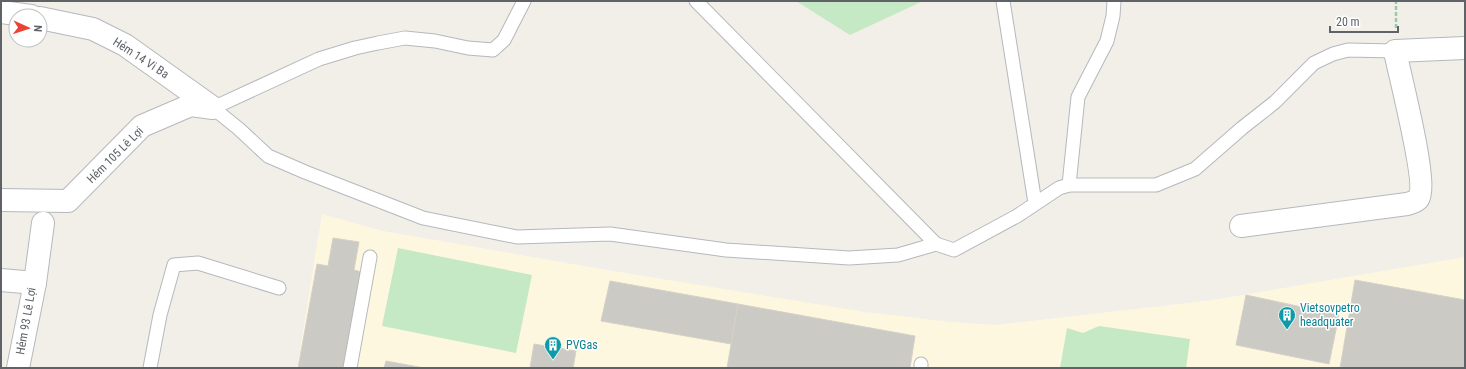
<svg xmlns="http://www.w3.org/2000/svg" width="1466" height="369" viewBox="0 0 1466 369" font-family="'Roboto Condensed',sans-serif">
<rect width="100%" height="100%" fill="#f1efe8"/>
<polygon fill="#fef7e0" points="322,214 383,231 607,270 865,312 951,322 997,325 1213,300 1465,257 1465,368 297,368"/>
<g fill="#c5e8c5">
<polygon points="796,1 923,1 850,35"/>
<polygon points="398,248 532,275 516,353 382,326"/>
<polygon points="1099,326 1190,339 1186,368 1060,368 1067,328 1083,333"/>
</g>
<g fill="#cccac5" stroke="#d6d1c6">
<polygon points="333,238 359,242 354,270 362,272 344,368 298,368 317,264 328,266"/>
<polygon points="1355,280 1465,300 1465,368 1340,368"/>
<polygon points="610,281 738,304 731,344 601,321"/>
<polygon points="1246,295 1339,315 1329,364 1236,345"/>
<polygon points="738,304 915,336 910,368 727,368"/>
<polygon points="534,344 576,351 573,368 530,368"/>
<polygon points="386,361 424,368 384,368"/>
</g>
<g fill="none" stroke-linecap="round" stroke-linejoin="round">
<g stroke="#b5b8bc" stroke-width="15">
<g id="lane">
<polyline points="524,1 504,40 493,50 468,48 435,41 405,38 378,43 355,48 319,59 213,108 239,129 268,156 305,172 423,218 517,237 610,234 726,250 849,258 898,255 936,244"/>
<polyline points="696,1 936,244 954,250 1017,216 1059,188 1069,185 1156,185 1195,169 1242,128 1275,102 1314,63 1333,54 1348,50 1395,51"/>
<polyline points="1003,1 1035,203"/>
<polyline points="1069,185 1078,97 1107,41 1113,16 1114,1"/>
<polyline points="150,368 160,315 174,265 198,263 279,288"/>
<polyline points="350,368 370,257"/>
<polyline points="921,368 921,364"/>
</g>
</g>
<g stroke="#b5b8bc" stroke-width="24">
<g id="street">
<polyline points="1,12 31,16"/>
<polyline points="40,18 93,29 125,45 212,107"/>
<polyline points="1,200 68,201 142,126 191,105 213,108"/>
<path d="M1241,226l166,-22c3,-1 8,-2 11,-5 11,-14 -19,-126 -23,-148l70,-3"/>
<polyline points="1,280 35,283"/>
<polyline points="18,368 35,283 43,223"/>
</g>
</g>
<polyline stroke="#9cc7a9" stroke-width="2.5" stroke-dasharray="4 2" stroke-linecap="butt" points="1396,28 1396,1"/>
<use href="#lane" stroke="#fff" stroke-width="13"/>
<use href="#street" stroke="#fff" stroke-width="22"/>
</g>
<defs>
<g id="building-pin" transform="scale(0.9)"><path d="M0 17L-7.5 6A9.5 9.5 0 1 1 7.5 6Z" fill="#0f9aa8" stroke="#fff"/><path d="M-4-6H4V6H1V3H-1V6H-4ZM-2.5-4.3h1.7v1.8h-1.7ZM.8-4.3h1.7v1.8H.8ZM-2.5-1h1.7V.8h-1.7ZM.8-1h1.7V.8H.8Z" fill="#fff"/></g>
</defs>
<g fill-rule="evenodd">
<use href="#building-pin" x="1287" y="315"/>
<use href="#building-pin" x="553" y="345"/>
</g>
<g text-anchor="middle" stroke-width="3" stroke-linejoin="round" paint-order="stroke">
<g font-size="12" fill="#5f6368" stroke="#fff">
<text transform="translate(141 58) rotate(33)" y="4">Hẻm 14 Vi Ba</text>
<text transform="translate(115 155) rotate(-45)" y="4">Hẻm 105 Lê Lợi</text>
<text transform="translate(26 321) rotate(-80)" y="4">Hẻm 93 Lê Lợi</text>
</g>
<g font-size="12" fill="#0d838f" stroke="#fff" text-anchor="start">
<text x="1300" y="312">Vietsovpetro<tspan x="1300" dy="14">headquater</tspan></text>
<text x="566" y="349">PVGas</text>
</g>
</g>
<rect width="1466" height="369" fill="none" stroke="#5f6368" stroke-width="4"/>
<g transform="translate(28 28) rotate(93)"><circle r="19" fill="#ffffff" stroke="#bfc1c3"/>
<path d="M0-3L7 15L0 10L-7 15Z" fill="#ea4335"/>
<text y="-6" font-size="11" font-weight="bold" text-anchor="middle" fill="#5f6368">N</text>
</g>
<path d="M1330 26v6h68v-6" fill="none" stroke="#5f6368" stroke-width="2"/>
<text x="1336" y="26" font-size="12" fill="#5f6368" stroke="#ffffff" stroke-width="3" paint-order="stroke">20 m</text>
</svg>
